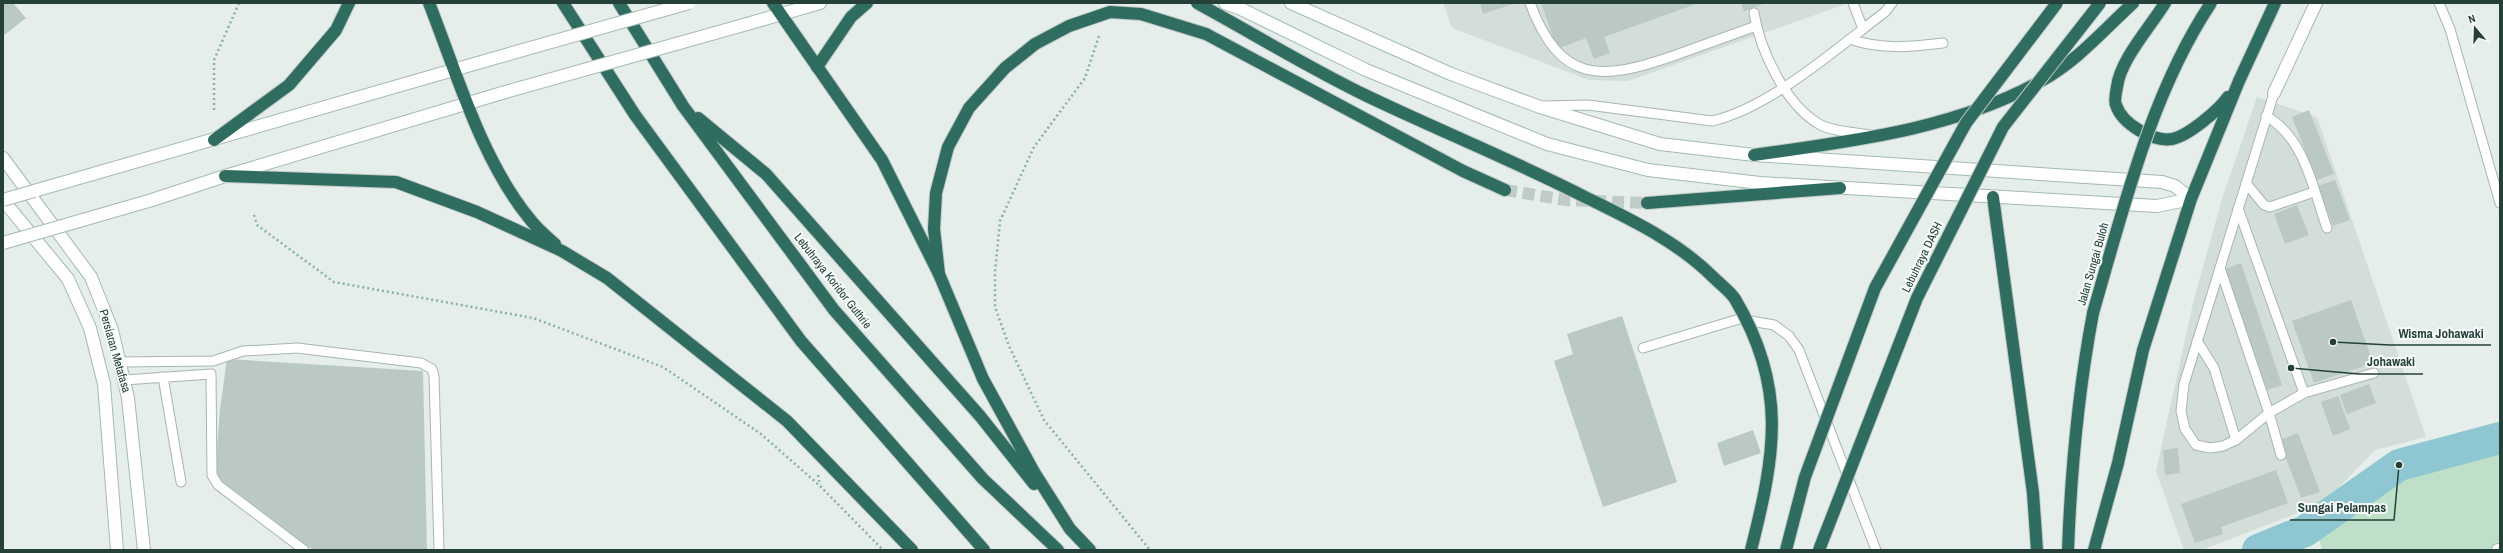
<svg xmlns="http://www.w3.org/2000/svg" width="2503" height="553" viewBox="0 0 2503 553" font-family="'Archivo Narrow',sans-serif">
<rect width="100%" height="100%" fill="#e5eeea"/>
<g fill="#d3ded9">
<polygon points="1443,3 1849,3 1628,81 1589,80 1452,28"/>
<polygon points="2257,97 2317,117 2426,437 2375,450 2324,503 2202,550 2184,550 2156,471 2194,299 2222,199"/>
</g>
<polygon fill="#bedfc8" points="2500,445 2500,550 2322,550 2317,532 2408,473"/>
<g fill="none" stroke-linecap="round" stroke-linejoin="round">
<polyline stroke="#8ec6d2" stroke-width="32" points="2258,550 2305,531 2399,465 2500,438"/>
</g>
<g fill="#bac9c3">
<polygon points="3,3 13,3 26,18 3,36"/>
<polygon points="1480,3 1516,3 1483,14"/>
<polygon points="1541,3 1699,3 1604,37 1610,53 1594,59 1586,38 1557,49"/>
<polygon points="1741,3 1766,3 1744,11"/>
<polygon points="2309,110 2334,174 2317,180 2292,117"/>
<polygon points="2335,180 2350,220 2333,226 2318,186"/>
<polygon points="2297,205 2309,235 2285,244 2274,214"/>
<polygon points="2241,263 2282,385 2265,391 2224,269"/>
<polygon points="2351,300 2373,363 2314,383 2292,321"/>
<polygon points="1622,316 1677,482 1603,507 1554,361 1573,354 1567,334"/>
<polygon points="227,359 423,371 427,550 313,550 215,476 220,409"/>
<polygon points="2369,384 2376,403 2347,414 2340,395"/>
<polygon points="2338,396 2350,429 2333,436 2321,402"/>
<polygon points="1753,430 1761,453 1724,466 1717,443"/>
<polygon points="2298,433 2320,492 2301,498 2279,440"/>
<polygon points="2178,448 2180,473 2165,475 2163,450"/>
<polygon points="2276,470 2288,503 2221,527 2223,534 2195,543 2181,504"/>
</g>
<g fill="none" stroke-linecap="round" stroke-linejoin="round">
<polyline stroke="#becbc7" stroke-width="12" stroke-dasharray="12 6" stroke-linecap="butt" points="1505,190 1566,200 1647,203"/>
<g stroke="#a7b6b1" stroke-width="11">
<g id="lane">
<path d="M1530,3c30,81 71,78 143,53 28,-10 55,-20 83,-30"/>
<polyline points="1853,3 1863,29"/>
<polyline points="2439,3 2450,29 2500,203"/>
<path d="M1754,13c6,37 31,91 65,111 14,8 35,8 50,11"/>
<path d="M1850,39c31,11 61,8 93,4"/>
<polyline points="2274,93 2220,268 2269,413 2281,455"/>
<path d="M1545,106l43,-1 124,16c58,-13 125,-73 173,-109l7,-9"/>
<path d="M2266,116c39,22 47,73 61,112"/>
<polyline points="2246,183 2264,205 2270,207 2314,192"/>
<polyline points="2238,208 2304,393"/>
<polyline points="2220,268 2184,384 2181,411 2185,429 2196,445 2210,448 2223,446 2236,440 2269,413 2304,393 2374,373"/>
<polyline points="2197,341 2214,368 2236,440"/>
<polyline points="1643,348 1739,319 1774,325 1789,336 1799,350 1876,550"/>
<polyline points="120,362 213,361 243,351 297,348 421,363 432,369 434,376 439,550"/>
<polyline points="163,377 181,482"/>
<polyline points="124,380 211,374 212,475 218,485 304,550"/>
</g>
</g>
<g stroke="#a7b6b1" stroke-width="14">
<g id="street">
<polyline points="2274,93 2316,3"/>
<polyline points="2498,550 2500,550"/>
</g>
</g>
<g stroke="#a3bab2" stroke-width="14">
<g id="secondary">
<polyline points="1225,3 1239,8 1366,70 1547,144 1648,170 1760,183 2157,206 2191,199"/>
<polyline points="1291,3 1451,74 1540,107 1660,144 1754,155 2162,182 2175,186 2191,199"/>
<polyline points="747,24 820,3"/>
<polyline points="3,158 91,277 112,330 128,398 144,550"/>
<polyline points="34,191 488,60"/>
<polyline points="3,200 68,279 90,328 104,384 117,550"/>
<polyline points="152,200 225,176 502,93"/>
</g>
</g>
<g stroke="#c2cac8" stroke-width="14">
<g id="highway">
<path d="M429,3c28,71 52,156 100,215 7,10 17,18 26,26"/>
<polyline points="563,3 635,115 801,341 984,550"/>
<polyline points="619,3 683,106 834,310 983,479 1058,550"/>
<polyline points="773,3 882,160 939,274 983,379 1034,472 1070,529 1090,550"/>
<path d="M2165,3c-14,23 -45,57 -48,84 -1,5 -3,14 -1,18 6,19 37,37 56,34 16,-3 47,-29 56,-42"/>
<polyline points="817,67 851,17 867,3"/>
<polyline points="698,118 766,174 980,416 1034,484"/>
<polyline points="214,140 289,85 336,30 349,3"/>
<path d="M1754,155c97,-14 199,-25 287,-74 35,-19 63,-51 92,-78"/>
<polyline points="225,176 396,182 477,212 562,251 607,278 787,421 912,550"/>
<polyline points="1993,197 2033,493 2037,550"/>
<polyline points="1647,203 1840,188"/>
<polyline points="939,274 934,229 936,193 948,147 969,108 1005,68 1035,44 1069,26 1110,12 1141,14 1206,34 1463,171 1505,190"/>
<path d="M2068,550c3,-81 10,-157 25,-237"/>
<polyline points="2094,550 2118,463 2143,350 2191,199 2239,81 2275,3"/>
</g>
</g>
<g stroke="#86b2a5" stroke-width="2.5" stroke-dasharray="2 3" stroke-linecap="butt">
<polyline points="1099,36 1085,78 1034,147 1000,221 995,272 995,307 1009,346 1044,420 1150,550"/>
<polyline points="214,110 214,60 239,3"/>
<polyline points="254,215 257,225 334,282 533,318 663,367 761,434 820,486 883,550"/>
<polyline points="818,475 820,485"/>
</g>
<use href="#lane" stroke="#fff" stroke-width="9"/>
<use href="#street" stroke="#fff" stroke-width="12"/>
<use href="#secondary" stroke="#fff" stroke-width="12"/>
<use href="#highway" stroke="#306d61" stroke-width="12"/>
<g stroke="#a3bab2" stroke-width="14" stroke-linecap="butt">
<g id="secondary-bridge">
<polyline points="488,60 689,3"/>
<polyline points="502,93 747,24"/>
<polyline points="3,200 34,191"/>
<polyline points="3,243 152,200"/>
</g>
</g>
<g stroke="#c2cac8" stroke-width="14" stroke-linecap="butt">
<g id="highway-bridge">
<path d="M1197,3c57,31 112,65 170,93 73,35 148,65 220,102 45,22 91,44 126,79 7,7 17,14 22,22 53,89 40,156 16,251"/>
<path d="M2093,313c30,-103 58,-220 118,-310"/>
<polyline points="1786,550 1805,477 1875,288 1966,123 2057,3"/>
<polyline points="1819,550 1917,298 2003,127 2100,3"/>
</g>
</g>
<use href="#secondary-bridge" stroke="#fff" stroke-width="12"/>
<use href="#highway-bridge" stroke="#306d61" stroke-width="12"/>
</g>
<g text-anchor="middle" stroke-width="4" stroke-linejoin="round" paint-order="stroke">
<g font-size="12" fill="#244039" stroke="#f6faf8">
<text transform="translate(1922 257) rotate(-64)" y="4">Lebuhraya DASH</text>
<text transform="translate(2093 264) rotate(-74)" y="4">Jalan Sungai Buloh</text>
<text transform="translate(833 281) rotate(52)" y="4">Lebuhraya Koridor Guthrie</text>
<text transform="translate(115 351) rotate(74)" y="4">Persiaran Metafasa</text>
</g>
</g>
<path fill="none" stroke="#244039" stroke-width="1.5" d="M2333 342L2390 345H2491M2291 368L2359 374H2423M2399 465L2394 520H2290"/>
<g fill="#244039" stroke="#f6faf8" stroke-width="1.5">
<circle cx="2333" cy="342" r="4"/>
<circle cx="2291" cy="368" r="4"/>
<circle cx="2399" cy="465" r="4"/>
</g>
<g font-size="13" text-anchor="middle" font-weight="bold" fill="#244039" stroke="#f6faf8" stroke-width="4" stroke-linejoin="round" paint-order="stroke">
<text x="2441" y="338">Wisma Johawaki</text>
<text x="2391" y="366">Johawaki</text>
<text x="2342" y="512">Sungai Pelampas</text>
</g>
<rect width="2503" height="553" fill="none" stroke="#244039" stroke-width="8"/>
<g transform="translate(2475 28) rotate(341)" stroke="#f6faf8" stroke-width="3" paint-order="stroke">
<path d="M0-3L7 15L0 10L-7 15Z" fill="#244039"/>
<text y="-6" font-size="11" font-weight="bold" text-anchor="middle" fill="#244039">N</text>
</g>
</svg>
